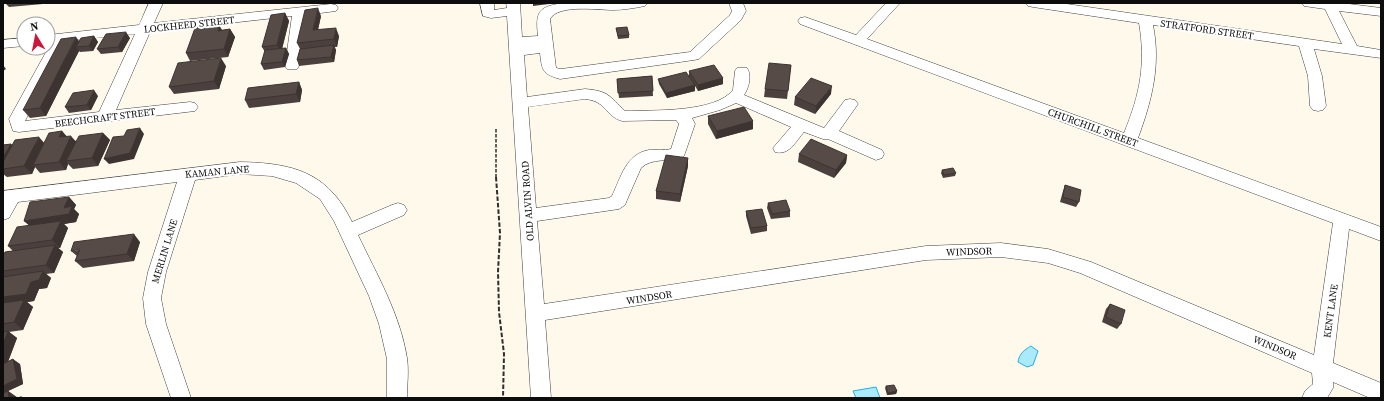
<svg xmlns="http://www.w3.org/2000/svg" width="1384" height="401" viewBox="0 0 1384 401" font-family="'Source Serif 4',serif">
<rect width="100%" height="100%" fill="#fff9ec"/>
<g fill="#aaeafd" stroke="#29aedc">
<path d="M1031,346l7,5 -5,14 -6,2 -9,-5c1,-8 6,-12 13,-16z"/>
<polygon points="876,387 880,398 856,398 853,391"/>
</g>
<g fill="none" stroke-linecap="round" stroke-linejoin="round">
<g stroke="#404040" stroke-width="1">
<g id="minor">
<path d="M149,3h14l-9,20 177,-19 5,1 2,3 -2,3 -31,4 -6,51 -2,3h-10l-2,-3 7,-50 -142,16 -34,78 74,-8 5,1 3,4 -3,4 -176,21 -6,-1 -4,-12 42,-76h-3v-8l91,-10zM135,34l-36,78 -74,9 41,-80z"/>
<path d="M480,3h14v7l13,-2 -1,-5h14l2,34 16,-1c-3,-25 1,-30 27,-33h82l-2,3c-10,2 -22,4 -32,4 -15,0 -55,-6 -63,9l6,49 5,1 129,-17 40,-37 2,-4 -3,-8h14l3,8 -5,9 -42,39 -5,1 -134,19c-18,-5 -18,-9 -20,-26l-16,2 3,42 58,-8c24,2 24,7 40,22 28,-1 90,2 108,-21l2,-19 2,-3h10c5,7 2,20 -3,27l80,33 21,-28 5,-1 5,1 3,4 -19,27 43,19 2,4 -2,4 -6,2 -48,-21h-5l-19,-7c-8,9 -15,24 -29,20l-2,-4 18,-21 -55,-24 -16,7 -28,8 3,6 -11,32c-15,7 -32,1 -43,12l-14,32 -2,5 -6,4 -82,12 7,83 382,-58 75,-3 47,6 43,13 223,93 19,-132 -533,-199 -2,-3 2,-3 5,-1 51,18 30,-32h14l-33,36 257,94c16,-39 22,-69 15,-110l-106,-16 -5,-1 -2,-3h34l282,41 -17,-35 -21,-3 -2,-3h39l40,5v8l-42,-5 18,35 24,4v8l-67,-9 8,27 4,30 -3,4 -5,1 -5,-1 -3,-4 -2,-30 -9,-30 -146,-21c8,40 -1,75 -15,113l243,89v14l-32,-12 -16,134 48,20v15h-11l-37,-16v6l-6,10h-25l3,-7 8,-7 -1,-11 -232,-100 -32,-10 -47,-6 -75,3 -381,60 6,78h-20l-24,-382 -16,2 -8,-2zM585,99c22,2 20,17 37,22l54,-1 3,4 -8,25c-7,2 -14,0 -22,1 -23,4 -28,27 -37,46l-3,2 -73,10 -8,-101z"/>
<polygon points="24,38 24,46 3,48 3,40"/>
<path d="M240,162c53,1 88,10 112,60l40,-17 6,-2 6,2 3,5 -3,5 -46,20c19,40 42,79 49,123 2,13 0,27 0,40h-20v-39l-8,-35 -10,-28 -35,-75 -14,-22 -24,-16 -24,-7 -32,-2 -45,6 -29,92 -5,26 5,26 25,74h-20l-25,-74 -3,-26 5,-26 29,-90 -159,20 -9,16 -6,2v-29z"/>
</g>
</g>
<polyline stroke="#2f2f2f" stroke-width="1.5" stroke-dasharray="3.5 1.5" stroke-linecap="butt" points="496,129 496,178"/>
<polyline stroke="#2f2f2f" stroke-width="2" stroke-dasharray="4.5 2" stroke-linecap="butt" points="496,177 500,233 498,272 499,312 504,354 503,398"/>
<use href="#minor" fill="#fff" fill-rule="evenodd"/>
</g>
<g fill="#4b403e">
<polygon points="5,3 43,3 43,4 9,7"/>
<polygon points="285,13 289,21 282,49 286,48 289,54 285,67 264,70 261,64 265,52 262,47"/>
<polygon points="321,16 318,30 339,36 337,47 334,47 336,50 334,62 299,66 297,60 300,49 297,43"/>
<polygon points="616,28 629,35 629,38 618,39"/>
<polygon points="230,29 235,37 228,57 190,61 186,53 222,30"/>
<polygon points="94,36 98,42 93,51 80,52 79,51 46,116 30,118 23,110 79,41"/>
<polygon points="130,38 122,52 101,54 97,49"/>
<polygon points="791,65 787,99 764,97 765,89"/>
<polygon points="226,66 219,89 174,94 169,87"/>
<polygon points="689,71 723,78 723,84 698,91 695,86 695,91 667,98 659,84 658,79 689,76"/>
<polygon points="652,76 653,96 619,98 617,79"/>
<polygon points="299,82 302,90 300,102 249,108 245,100"/>
<polygon points="831,94 815,114 794,105 795,97"/>
<polygon points="98,96 91,110 69,113 65,107"/>
<polygon points="708,116 753,121 753,129 716,139 708,124"/>
<polygon points="62,131 66,136 76,141 103,133 110,140 98,166 73,169 68,164 66,170 40,173 35,167 32,174 7,177 3,174 3,145 11,144 12,145 44,143"/>
<polygon points="799,154 847,155 846,163 834,178 798,162"/>
<polygon points="688,158 688,166 680,202 656,199 656,191"/>
<polygon points="942,170 956,173 955,176 943,178 941,173"/>
<polygon points="1065,185 1079,202 1076,207 1060,202 1063,191"/>
<polygon points="69,197 76,205 74,209 79,214 76,222 64,224 68,228 60,248 58,248 63,252 54,273 46,274 51,278 47,288 39,289 34,301 27,302 33,307 23,330 9,332 17,338 8,362 20,364 23,384 8,391 18,398 21,396 23,398 3,398 3,256 13,251 8,246 29,225 24,221"/>
<polygon points="768,203 790,211 790,217 771,219 767,208"/>
<polygon points="746,211 767,226 767,231 751,234 746,216"/>
<polygon points="140,242 134,261 83,268 75,261 77,256 71,251"/>
<polygon points="1110,304 1121,324 1117,329 1102,322 1106,309"/>
<polygon points="886,386 897,391 896,394 887,395 885,388"/>
</g>
<g fill="#3d3432">
<polygon points="533,3 557,3 533,6"/>
<polygon points="318,8 321,16 316,38 313,30"/>
<polygon points="285,13 289,21 281,53 277,45"/>
<polygon points="219,25 224,33 218,31"/>
<polygon points="336,28 339,36 337,47 334,39"/>
<polygon points="230,29 235,37 228,57 224,49"/>
<polygon points="126,32 130,38 122,52 118,47"/>
<polygon points="94,36 98,42 93,51 89,46"/>
<polygon points="76,37 82,45 76,47 79,51 46,116 40,108"/>
<polygon points="334,45 336,50 334,62 331,57"/>
<polygon points="286,48 289,54 285,67 282,62"/>
<polygon points="221,58 226,66 219,89 214,81"/>
<polygon points="3,65 6,69 3,71"/>
<polygon points="723,78 723,84 698,91 698,85"/>
<polygon points="299,82 302,90 300,102 296,94"/>
<polygon points="695,85 695,91 667,98 666,93"/>
<polygon points="832,86 831,94 815,114 816,106"/>
<polygon points="94,90 98,96 91,110 87,105"/>
<polygon points="753,121 753,129 716,139 717,131"/>
<polygon points="140,128 144,134 134,159 109,164 104,159"/>
<polygon points="62,131 69,139 59,137"/>
<polygon points="103,133 110,140 98,166 92,158"/>
<polygon points="71,136 78,144 66,161 68,164 66,170 59,162"/>
<polygon points="39,137 46,145 33,165 35,167 32,174 24,166"/>
<polygon points="11,144 16,149 3,169 3,158"/>
<polygon points="847,155 846,163 834,178 836,170"/>
<polygon points="688,158 688,166 680,202 680,194"/>
<polygon points="69,197 76,205 74,209 79,214 76,222 64,224 68,228 60,248 52,240 32,228 24,221 64,208"/>
<polygon points="134,234 140,242 134,261 127,254"/>
<polygon points="55,245 63,252 54,273 46,265"/>
<polygon points="43,271 51,278 47,288 39,289 34,301 27,302 33,307 23,330 14,322 3,306 3,297 31,282"/>
<polygon points="8,331 17,338 7,364 3,365 3,344"/>
<polygon points="13,359 20,364 23,384 8,391 18,398 9,398 3,394 3,386"/>
<polygon points="897,391 896,394 887,395 888,393"/>
</g>
<g fill="#574b48" stroke="#3d3432">
<polygon points="318,8 313,30 336,28 334,39 297,43 305,10"/>
<polygon points="285,13 277,45 262,47 271,15"/>
<polygon points="219,25 218,31 230,29 224,49 186,53 195,28"/>
<polygon points="627,27 629,35 618,36 616,28"/>
<polygon points="126,32 118,47 97,49 106,34"/>
<polygon points="94,36 89,46 76,47 81,38"/>
<polygon points="76,37 40,108 23,110 61,39"/>
<polygon points="334,45 331,57 297,60 300,49"/>
<polygon points="286,48 282,62 261,64 265,50"/>
<polygon points="221,58 214,81 169,87 178,63"/>
<polygon points="769,63 791,65 788,91 765,89"/>
<polygon points="714,65 723,78 698,85 689,71"/>
<polygon points="686,72 695,85 666,93 658,79"/>
<polygon points="652,76 653,91 618,93 617,79"/>
<polygon points="811,78 832,86 816,106 795,97"/>
<polygon points="299,82 296,94 245,100 248,88"/>
<polygon points="94,90 87,105 65,107 73,93"/>
<polygon points="744,107 753,121 717,131 708,116"/>
<polygon points="140,128 130,153 104,159 113,137 124,136 127,130"/>
<polygon points="62,131 59,137 71,136 59,162 33,165 49,133"/>
<polygon points="103,133 92,158 66,161 79,136"/>
<polygon points="39,137 24,166 3,169 3,162 15,140"/>
<polygon points="811,139 847,155 836,170 799,154"/>
<polygon points="11,144 3,158 3,145"/>
<polygon points="666,155 688,158 680,194 656,191"/>
<polygon points="953,168 956,173 944,175 942,170"/>
<polygon points="1065,185 1081,190 1079,202 1063,197"/>
<polygon points="69,197 64,208 72,206 69,214 24,221 30,202"/>
<polygon points="786,200 790,211 772,214 768,203"/>
<polygon points="762,209 767,226 751,228 746,211"/>
<polygon points="61,221 52,240 8,246 17,227"/>
<polygon points="134,234 127,254 75,261 80,249 71,251 74,242"/>
<polygon points="55,245 46,265 3,271 3,256 5,252"/>
<polygon points="43,271 39,280 31,282 26,294 3,297 3,277"/>
<polygon points="24,300 14,322 3,324 3,303"/>
<polygon points="1110,304 1125,310 1121,324 1106,317"/>
<polygon points="8,331 3,344 3,332"/>
<polygon points="13,359 17,379 3,386 3,364"/>
<polygon points="894,385 897,391 888,393 886,386"/>
<polygon points="8,391 9,398 3,398 3,393"/>
</g>
<g text-anchor="middle" stroke-width="4" stroke-linejoin="round" paint-order="stroke">
<g font-size="10" fill="#0d0d0d" stroke="#fff">
<text transform="translate(189 24) rotate(-6)" y="4">LOCKHEED STREET</text>
<text transform="translate(1207 29) rotate(8)" y="4">STRATFORD STREET</text>
<text transform="translate(105 117) rotate(-7)" y="4">BEECHCRAFT STREET</text>
<text transform="translate(1093 127) rotate(20)" y="4">CHURCHILL STREET</text>
<text transform="translate(217 171) rotate(-5)" y="4">KAMAN LANE</text>
<text transform="translate(527 201) rotate(-94)" y="4">OLD ALVIN ROAD</text>
<text transform="translate(164 251) rotate(-73)" y="4">MERLIN LANE</text>
<text transform="translate(969 251) rotate(-2)" y="4">WINDSOR</text>
<text transform="translate(649 297) rotate(-9)" y="4">WINDSOR</text>
<text transform="translate(1330 311) rotate(-82)" y="4">KENT LANE</text>
<text transform="translate(1275 347) rotate(23)" y="4">WINDSOR</text>
</g>
</g>
<rect width="1384" height="401" fill="none" stroke="#0d0d0d" stroke-width="8"/>
<g transform="translate(36 36) rotate(350)"><circle r="19" fill="#ffffff" stroke="#9e9e9e"/>
<path d="M0-3L7 15L0 10L-7 15Z" fill="#cc1538"/>
<text y="-6" font-size="11" font-weight="bold" text-anchor="middle" fill="#0d0d0d">N</text>
</g>
</svg>
